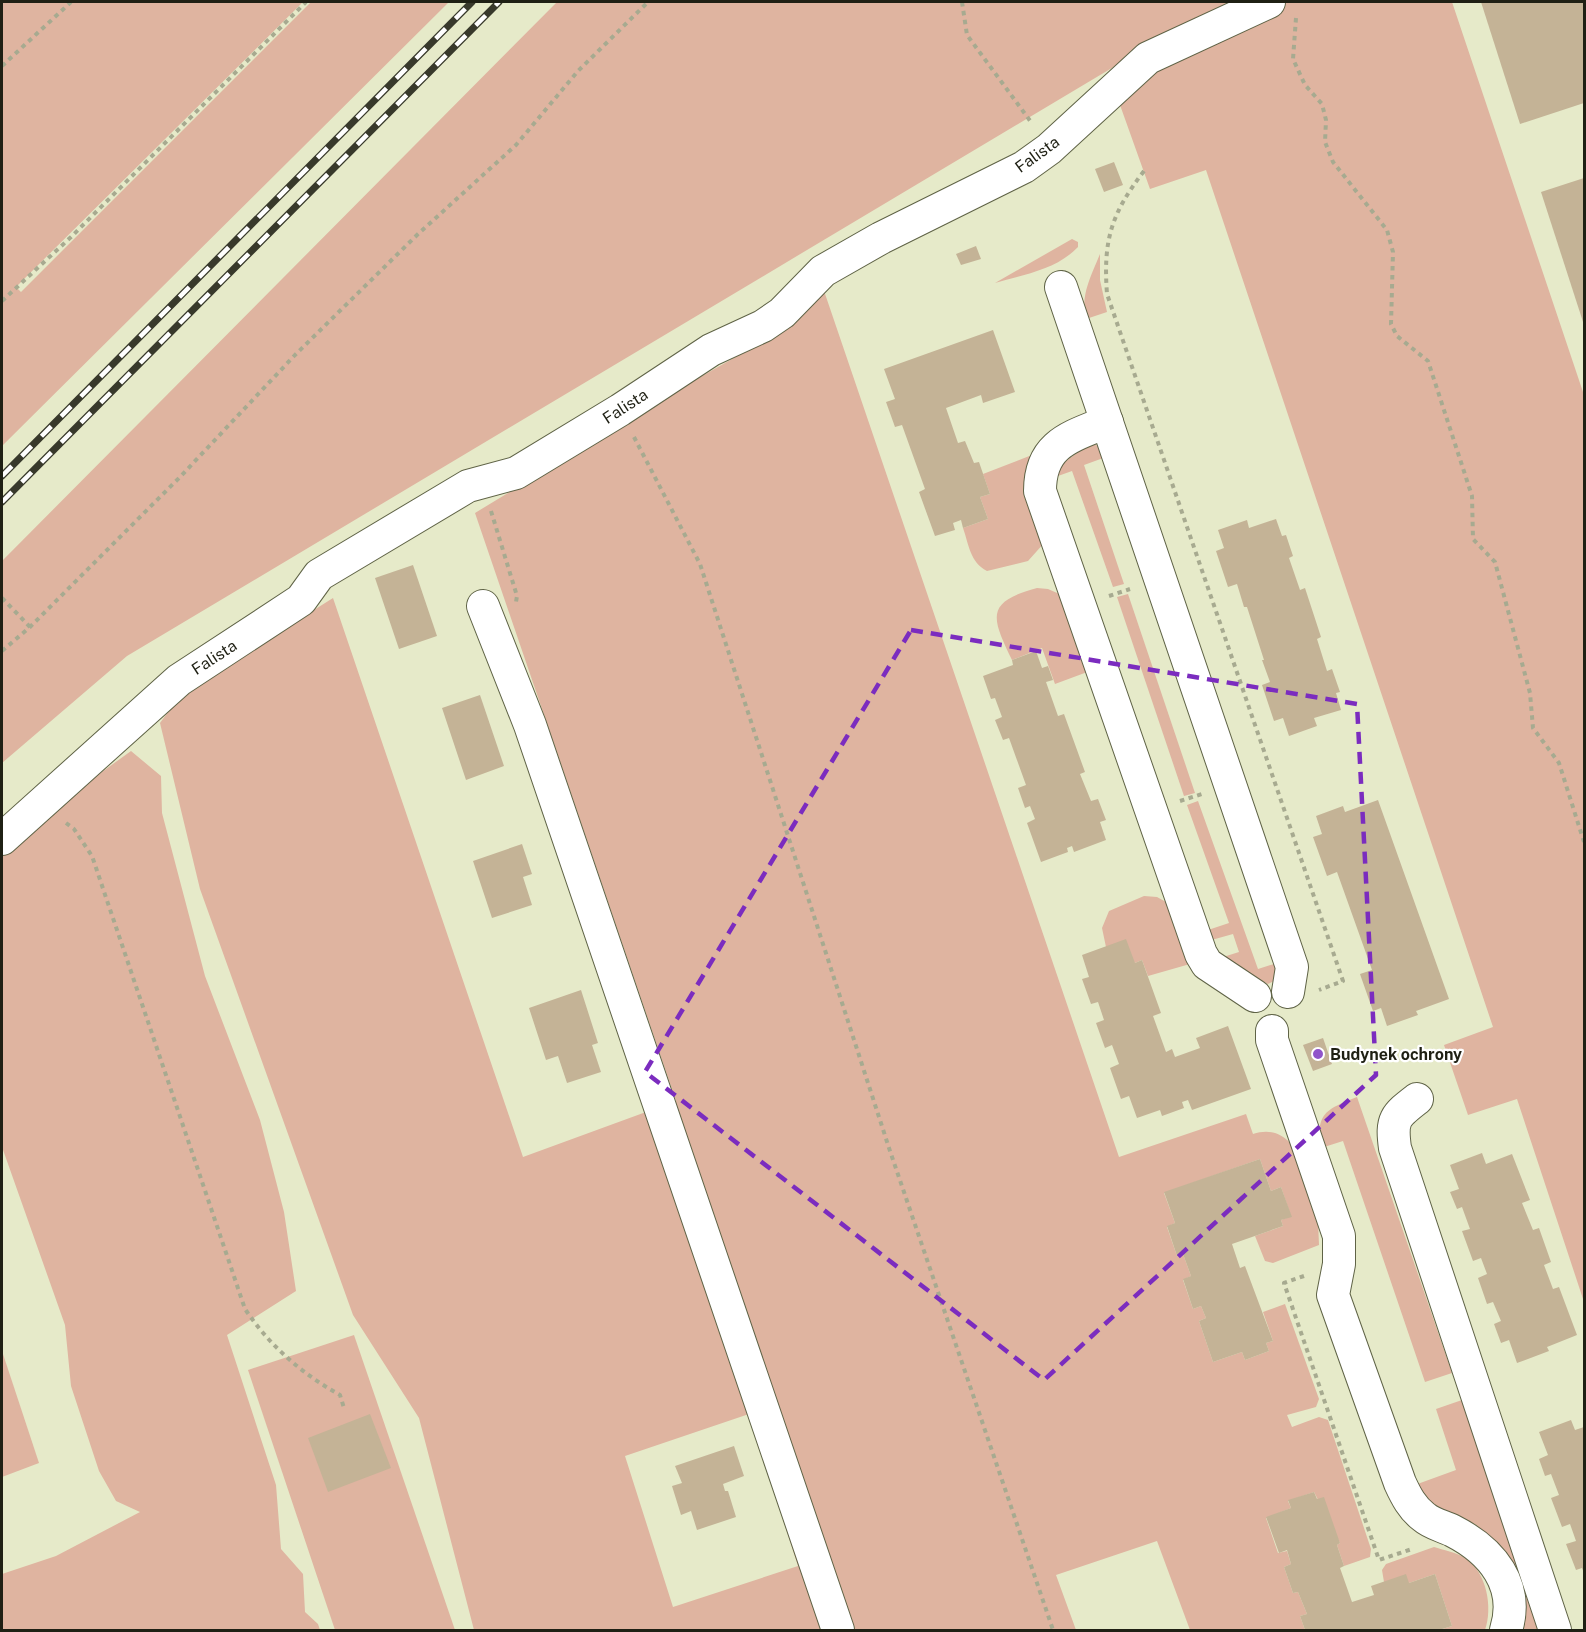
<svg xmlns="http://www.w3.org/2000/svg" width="1586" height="1632" viewBox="0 0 1586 1632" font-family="'Public Sans',sans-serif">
<rect width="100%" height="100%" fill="#e6eac9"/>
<g fill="#dfb4a0" fill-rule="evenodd">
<polygon points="2,2 303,2 16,287 21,292 311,2 449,2 2,446"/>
<polygon points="557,2 1229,2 1142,50 127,656 2,763 2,561"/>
<polygon points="1285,2 1452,2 1584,395 1584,1302 1517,1099 1468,1115 1444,1045 1493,1027 1206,170 1150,189 1120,105 1169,59"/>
<path d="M1072,239l6,3v5c-22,23 -53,27 -83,36z"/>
<path d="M1100,254v26l7,32 -21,7c-6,-23 5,-43 14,-65z"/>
<path d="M821,282l298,875 127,-43 7,20c15,-5 28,-2 39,11l26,76 1,24 -46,18 -8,-2 -10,-25 28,-10 -2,-6 10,-4 -10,-29 -10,4 -11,-32 -96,34 11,30 -8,4 10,29 6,-2 8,22 -8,4 10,29 8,-3 5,12 -7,3 14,41 29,-10 3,8 24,-9 -3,-8 7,-2 -10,-29 22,-8 34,95 -3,8 -29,8 5,12 27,-10 9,3 43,129 -1,8 -26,9 -7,-21 3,-2 -26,-51 -26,9 3,7 -25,10 12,35 9,-2 4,13 -7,3 9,26 5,-1 9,22 -7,2 5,14h-115l-33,-89 -101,34 20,55h-602l-55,-212 -66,-103 -153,-426 -40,-166 22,-30 151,-95 190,559 153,-56 -201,-588 190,-116 90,-51zM749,1414l49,152 -125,41 -48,-151z"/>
<polygon points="1090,443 1101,447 1106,457 1084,465 1124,584 1113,587 1072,471 1058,476 1061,465"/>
<path d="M1037,453l8,89 -17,19 -41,10c-17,-9 -18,-26 -24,-43l25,-9 -8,-22 10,-3 -7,-20z"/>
<path d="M1037,588l11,1 16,7 26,75 -35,13 -13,-36 -30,12c-20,-42 -28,-58 25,-72z"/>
<polygon points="1128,594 1195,793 1184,796 1117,597"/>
<polygon points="131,751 161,776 162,813 205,976 260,1120 284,1212 296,1291 227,1335 276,1485 281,1549 303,1574 305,1612 318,1624 320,1630 2,1630 2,1574 56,1556 140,1512 116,1501 99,1471 71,1386 65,1325 2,1147 2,854 70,795"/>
<polygon points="1198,801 1258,969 1277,963 1274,981 1268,984 1220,958 1239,952 1233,934 1208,941 1205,931 1229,923 1187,805"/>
<polygon points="1144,896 1157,897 1166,902 1190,964 1148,976 1142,960 1135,963 1106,947 1102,928 1109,911"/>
<path d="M1357,1097l95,276 -27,9 -82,-241 -22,7c-6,-35 6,-39 36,-51z"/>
<polygon points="354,1335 455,1630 335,1630 248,1370"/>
<polygon points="2,1351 39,1463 2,1477"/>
<polygon points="1462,1400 1541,1628 1542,1630 1519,1630 1509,1559 1500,1546 1475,1524 1446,1516 1412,1486 1456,1470 1436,1409"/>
<path d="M1434,1547c9,3 22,5 31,11 22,14 28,50 20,72h-46l13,-4 -17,-52 -26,9 -25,-1 -2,-12 4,-6z"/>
</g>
<g fill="#c4b396">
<polygon points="1481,2 1584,2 1584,103 1520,124"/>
<polygon points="1114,162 1123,185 1104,192 1095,169"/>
<polygon points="1584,178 1584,325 1541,192"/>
<polygon points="976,246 981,259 961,265 956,254"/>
<polygon points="993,330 1015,392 983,403 981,395 946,408 958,443 965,441 974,463 979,462 990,494 980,497 988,519 963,528 961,520 953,523 955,530 935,536 919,492 925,489 902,425 895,427 886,402 895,399 884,369"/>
<polygon points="1276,519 1282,536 1286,535 1293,556 1289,558 1300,590 1305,588 1321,637 1317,639 1327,671 1332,669 1340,692 1336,693 1341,710 1314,718 1317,726 1289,736 1283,718 1274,721 1262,685 1270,682 1262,660 1264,660 1247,607 1244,607 1237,584 1228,587 1216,551 1224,548 1218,530 1247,520 1249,528"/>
<polygon points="413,565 437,636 399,649 375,578"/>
<polygon points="1036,651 1042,668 1048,666 1053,680 1046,682 1058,716 1064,714 1085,772 1080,774 1091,801 1098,799 1106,820 1100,822 1106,840 1074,852 1072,846 1067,848 1068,852 1041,862 1027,823 1035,819 1030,806 1025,808 1018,788 1026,785 1009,738 1003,740 995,720 1002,717 995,698 991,699 983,676 1013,665 1012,660"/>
<polygon points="480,695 504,766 466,780 442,708"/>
<polygon points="1378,800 1449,999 1416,1011 1418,1015 1387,1026 1381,1008 1373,1011 1361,977 1360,974 1372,970 1337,872 1327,876 1313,837 1322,834 1316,816 1343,806 1345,812"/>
<polygon points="522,844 532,874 523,877 532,905 492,918 473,861"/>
<polygon points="1126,939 1135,963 1142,960 1161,1013 1153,1016 1166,1052 1172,1049 1175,1057 1200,1048 1196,1038 1228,1026 1251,1089 1192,1110 1188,1100 1182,1102 1184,1108 1162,1116 1160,1110 1137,1118 1129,1096 1121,1099 1110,1068 1119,1064 1112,1045 1105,1048 1096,1023 1104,1020 1098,1002 1091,1004 1082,979 1089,977 1082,955"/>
<polygon points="581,990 598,1043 592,1045 601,1072 567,1083 558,1056 546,1060 529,1008"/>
<polygon points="1323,1038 1332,1064 1313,1071 1303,1045"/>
<polygon points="1482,1153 1486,1164 1512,1154 1530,1200 1522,1203 1533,1230 1539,1228 1551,1262 1544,1265 1553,1289 1559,1287 1577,1335 1547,1347 1549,1351 1517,1363 1509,1340 1501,1343 1494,1324 1501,1321 1493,1302 1487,1304 1478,1278 1487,1274 1481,1258 1473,1261 1462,1231 1470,1229 1462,1207 1457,1209 1450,1192 1459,1189 1450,1165"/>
<polygon points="1260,1159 1271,1191 1281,1187 1292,1217 1281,1220 1283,1226 1232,1244 1240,1268 1245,1266 1273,1341 1266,1343 1269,1351 1245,1360 1242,1352 1213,1362 1199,1321 1206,1318 1201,1306 1193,1309 1183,1279 1191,1276 1183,1254 1177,1256 1167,1226 1175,1223 1164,1192"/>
<polygon points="370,1414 391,1468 328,1492 308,1438"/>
<polygon points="1571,1420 1575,1430 1584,1427 1584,1573 1582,1568 1576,1570 1566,1544 1576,1541 1570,1524 1562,1527 1551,1498 1559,1495 1551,1474 1545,1476 1539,1459 1548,1455 1539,1432"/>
<polygon points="734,1446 744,1476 723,1484 725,1491 728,1491 736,1517 697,1530 691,1511 681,1515 672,1486 682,1483 675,1466"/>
<polygon points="1314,1492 1317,1499 1324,1497 1340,1543 1337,1545 1344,1566 1340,1568 1352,1602 1374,1595 1371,1586 1406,1574 1409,1583 1435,1574 1452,1626 1439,1630 1305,1630 1300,1616 1307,1614 1298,1592 1293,1593 1284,1567 1291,1564 1287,1550 1279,1553 1266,1517 1291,1508 1288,1500"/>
</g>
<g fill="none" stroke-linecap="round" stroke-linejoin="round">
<g stroke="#5f6346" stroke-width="34">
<g id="minor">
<polyline points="1061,287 1292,967 1288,992"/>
<path d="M1107,422c-37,15 -67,22 -67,69l161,463 6,10 48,32"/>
<polyline points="483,606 530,725 838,1630"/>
<polyline points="2,839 179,680 301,600 319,575 468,486 516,473 620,410 711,350 763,326 782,313 823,271 881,238 1024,167 1049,149 1148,58 1269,2"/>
<path d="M1272,1031v9l67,196v28l-6,31 67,188c6,13 12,25 24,34 8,7 19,9 29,14 39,20 67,54 53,99"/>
<path d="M1417,1099c-22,17 -26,20 -22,49l160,482"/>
</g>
</g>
<g stroke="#a7aa90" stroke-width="4" stroke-dasharray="4.5 4.5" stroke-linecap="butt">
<polyline points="962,2 967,35 1031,122"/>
<polyline points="1296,18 1293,59 1305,85 1322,104 1326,120 1325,142 1333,162 1387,230 1393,252 1391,324 1397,336 1428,361 1472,496 1473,539 1495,562 1530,693 1533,728 1559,763 1584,842"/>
<polyline points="2,66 71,2"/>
<path d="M1144,171c-33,43 -41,69 -37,123l236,687 -24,9"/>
<polyline points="2,301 71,237 306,2"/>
<polyline points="634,437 700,564 890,1151 1053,1630"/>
<polyline points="491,511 517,596 516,602"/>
<polyline points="1109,596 1130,589"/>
<polyline points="2,598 30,627"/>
<polyline points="2,651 30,627 180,477 295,355 417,235 516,145 578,71 648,2"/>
<polyline points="1180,801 1202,794"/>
<path d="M66,823l8,6 18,27 153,453c24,36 57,65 95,86l4,13"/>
<polyline points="1304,1276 1284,1283 1379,1560 1412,1549"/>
</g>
<use href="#minor" stroke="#fff" stroke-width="32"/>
<g stroke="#38392b" stroke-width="7">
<g id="rail">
<polyline points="2,476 472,2"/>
<polyline points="2,502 499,2"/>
</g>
</g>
<use href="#rail" stroke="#fff" stroke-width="4.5" stroke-dasharray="14" stroke-linecap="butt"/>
</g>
<path fill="none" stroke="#7b2cbf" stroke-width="4.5" stroke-dasharray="12 8" stroke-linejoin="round" d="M911,630l446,74 19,371 -332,305 -399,-308z"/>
<circle fill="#9054ca" stroke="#fff" stroke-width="2" cx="1318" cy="1054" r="6"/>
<g text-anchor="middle" stroke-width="4.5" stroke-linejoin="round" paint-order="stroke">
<g font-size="16" fill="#1f2014" stroke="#fff">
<text transform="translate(1037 154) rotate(-36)" y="6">Falista</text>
<text transform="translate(625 406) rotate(-33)" y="6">Falista</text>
<text transform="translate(214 657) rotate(-33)" y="6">Falista</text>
</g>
<g font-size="16" font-weight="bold" fill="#1f2014" stroke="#fff" text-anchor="start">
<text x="1330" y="1060">Budynek ochrony</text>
</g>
</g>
<rect width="1586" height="1632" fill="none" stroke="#1f2014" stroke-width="6"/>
</svg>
